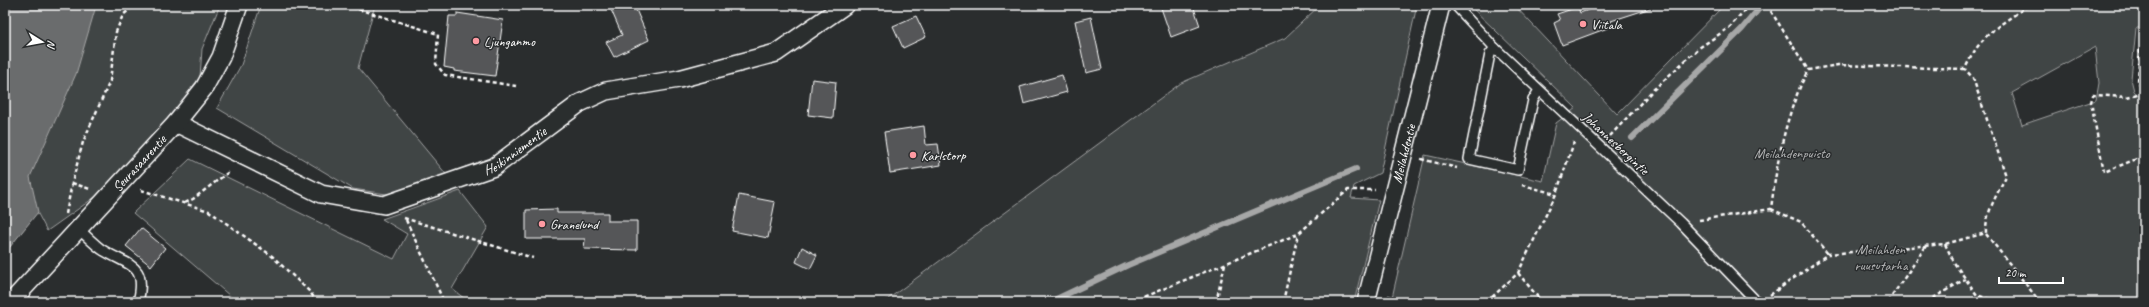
<svg xmlns="http://www.w3.org/2000/svg" width="2149" height="307" viewBox="0 0 2149 307" font-family="Caveat,sans-serif">
<rect width="100%" height="100%" fill="#2a2d2e"/>
<filter id="ink" filterUnits="userSpaceOnUse"><feTurbulence type="fractalNoise" baseFrequency=".025" numOctaves="2"/><feDisplacementMap in="SourceGraphic" scale="8" xChannelSelector="R" yChannelSelector="G"/><feConvolveMatrix kernelMatrix="1 2 1 2 8 2 1 2 1" color-interpolation-filters="sRGB"/></filter>
<g filter="url(#ink)">
<g fill="#414445" stroke="#a0a2a2" fill-rule="evenodd">
<polygon points="5,5 220,5 202,49 200,77 165,123 95,197 47,231 37,212 5,253"/>
<polygon points="261,5 375,5 358,68 451,180 393,195 353,189 217,108 241,65"/>
<polygon points="1320,5 1417,5 1380,173 1354,186 1351,198 1379,200 1354,302 884,302 1181,83 1285,38"/>
<path d="M1469,5h45l103,109 107,-109h420v23h-8l-5,51 3,12 10,9v42l-3,14 3,12v134h-753l34,-147 118,26 13,-58 20,-15zM2095,47l4,36 -3,17 -74,25 -10,-32z"/>
<polygon points="190,159 394,259 407,234 382,219 460,191 488,227 452,289 469,302 237,302 133,213"/>
</g>
<polygon fill="#6a6c6d" stroke="#a6a7a7" points="5,5 96,6 76,74 30,177 38,212 5,253"/>
<g fill="none" stroke-linecap="round" stroke-linejoin="round">
<g stroke="#a6a7a7" stroke-width="6">
<polyline points="1632,138 1742,29 1762,5"/>
<polyline points="1050,302 1128,265 1356,169"/>
</g>
</g>
<g fill="#555758" stroke="#fff">
<polygon points="609,5 634,5 649,40 614,57 606,42 622,35"/>
<polygon points="1160,5 1193,5 1200,26 1171,37"/>
<polygon points="1601,5 1650,5 1651,8 1611,21 1613,26 1562,45 1554,23 1560,20 1557,14 1578,7 1580,13"/>
<polygon points="457,13 503,20 495,76 454,71 454,69 444,67 449,16 457,16"/>
<polygon points="916,16 926,37 903,48 893,26"/>
<polygon points="1091,17 1102,69 1086,73 1075,21"/>
<polygon points="1062,75 1067,92 1024,104 1020,87"/>
<polygon points="812,79 836,82 833,118 808,115"/>
<polygon points="924,126 926,145 938,144 941,165 890,173 884,132"/>
<polygon points="739,195 775,202 768,238 732,231"/>
<polygon points="557,209 557,213 608,213 608,221 637,221 637,250 584,249 585,239 526,239 526,210"/>
<polygon points="141,228 165,248 151,266 126,246"/>
<polygon points="802,247 817,255 810,269 796,262"/>
</g>
<g fill="none" stroke-linecap="round" stroke-linejoin="round">
<g stroke="#fff" stroke-width="12">
<g id="lane">
<polyline points="1455,5 1495,48 1681,223 1757,302"/>
<polyline points="1495,48 1490,54 1469,159 1518,170 1533,100 1539,90"/>
<path d="M78,228c7,7 15,15 23,21 26,17 47,13 37,53"/>
</g>
</g>
<g stroke="#fff" stroke-width="20">
<g id="street">
<path id="s1" d="M176,123l145,71 63,11 110,-38 86,-64 26,-12 73,-12 97,-26 69,-48"/>
<path id="s2" d="M11,302l165,-179 28,-35 17,-31 18,-52"/>
<path id="s3" d="M1366,302l75,-297"/>
</g>
</g>
<g stroke="#fff" stroke-width="2.5" stroke-dasharray="4 3" stroke-linecap="butt">
<polyline points="345,5 438,34 436,64 445,75 516,86"/>
<polyline points="1767,5 1808,70"/>
<polyline points="2140,49 2138,82 2144,92"/>
<polyline points="2144,92 2127,97 2093,95 2091,102 2104,172 2144,156"/>
<polyline points="1610,136 1652,91 1699,48 1730,27 1749,5"/>
<polyline points="1421,159 1457,168"/>
<polyline points="72,183 90,189"/>
<polyline points="1522,185 1556,194"/>
<polyline points="141,190 209,211 272,256 310,292 317,302"/>
<polyline points="185,203 193,199 230,171"/>
<polyline points="1771,209 1801,222 1828,254"/>
<polyline points="66,214 72,183 83,142 110,81 116,32 123,15 135,5"/>
<polyline points="404,218 533,258"/>
<polyline points="406,220 444,302"/>
<path d="M1699,220l72,-11c6,-49 15,-96 37,-139l30,-5 127,4c16,-36 33,-42 64,-64"/>
<polyline points="1986,234 2040,302"/>
<polyline points="1945,244 1955,264 1977,295 1997,302"/>
<polyline points="1518,273 1542,302"/>
<path d="M1770,295l58,-41 117,-10 41,-11c-1,-20 11,-38 20,-57l-33,-98 -8,-9"/>
<polyline points="1388,296 1406,302"/>
<polyline points="1933,298 1935,302"/>
<polyline points="1131,302 1298,234 1348,190 1375,190"/>
<polyline points="1216,302 1225,264"/>
<polyline points="1283,302 1298,234"/>
<polyline points="1487,302 1518,273 1556,194 1574,142"/>
<polyline points="1888,302 1926,246"/>
<polyline points="1927,302 1965,279"/>
</g>
<use href="#lane" stroke="#2a2d2e" stroke-width="9"/>
<use href="#street" stroke="#2a2d2e" stroke-width="17"/>
</g>
</g>
<g fill="#ff9aa2" stroke="#2a2d2e" stroke-width="1.5">
<circle cx="1583" cy="24" r="4"/>
<circle cx="476" cy="41" r="4"/>
<circle cx="913" cy="155" r="4"/>
<circle cx="542" cy="224" r="4"/>
</g>
<g text-anchor="middle" stroke-width="3" stroke-linejoin="round" paint-order="stroke">
<g font-size="14" fill="#fff" stroke="#2a2d2e" text-anchor="start">
<text x="1591" y="29">Viitala</text>
<text x="484" y="46">Ljunganmo</text>
<text x="921" y="160">Karlstorp</text>
<text x="550" y="229">Granelund</text>
</g>
<g font-size="14" fill="#fff" stroke="#2a2d2e">
<text transform="translate(1616 143) rotate(43)" y="5">Johannesbergintie</text>
<text dy="5" stroke="none"><textPath href="#s1" startOffset="368">Heikinniementie</textPath></text>
<text dy="5" stroke="none"><textPath href="#s3" startOffset="153">Meilahdentie</textPath></text>
<text dy="5" stroke="none"><textPath href="#s2" startOffset="189">Seurasaarentie</textPath></text>
</g>
<g font-size="14" fill="#b3b4b5" stroke="#2a2d2e">
<text x="1792" y="158">Meilahdenpuisto</text>
<text x="1881" y="254">Meilahden<tspan x="1881" dy="16">ruusutarha</tspan></text>
</g>
</g>
<rect width="2149" height="307" fill="none" stroke="#2a2d2e" stroke-width="20"/>
<rect x="10" y="10" width="2129" height="287" fill="none" stroke="#fff" stroke-width="1.5" filter="url(#ink)"/>
<g transform="translate(42 42) rotate(101)" stroke="#2a2d2e" stroke-width="3" paint-order="stroke">
<path d="M0-3L7 15L0 10L-7 15Z" fill="#ffffff"/>
<text y="-6" font-size="11" font-weight="bold" text-anchor="middle" fill="#ffffff">N</text>
</g>
<path d="M1999 277v6h64v-6" fill="none" stroke="#ffffff" stroke-width="2"/>
<text x="2005" y="277" font-size="12" fill="#ffffff" stroke="#2a2d2e" stroke-width="3" paint-order="stroke">20 m</text>
</svg>
